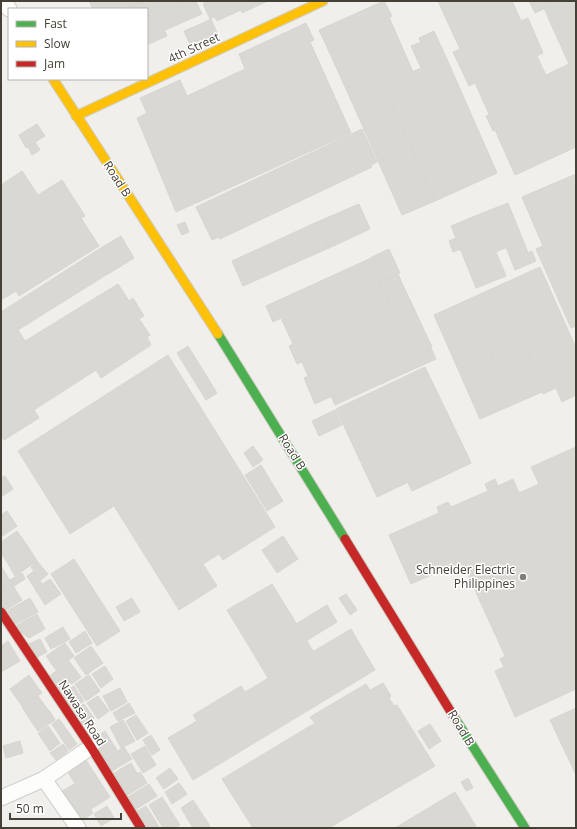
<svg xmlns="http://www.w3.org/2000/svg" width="577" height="829" viewBox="0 0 577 829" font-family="'Open Sans',sans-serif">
<rect width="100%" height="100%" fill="#f0efeb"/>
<g fill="#dad8d3" stroke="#d8d6d0" fill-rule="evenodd">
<polygon points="89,1 144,1 126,9 93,9"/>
<polygon points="144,1 152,1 161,23 147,29 147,9 126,9"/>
<polygon points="152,1 179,1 188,20 165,30"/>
<polygon points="179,1 196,1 202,14 188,20"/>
<polygon points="204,1 268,1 242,13 241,10 217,21 215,17 210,19 203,4 205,3"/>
<polygon points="384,1 392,16 326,45 319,30"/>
<polygon points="438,1 512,1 521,21 528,18 543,53 537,56 551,86 489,114 475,83 469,86 453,52 460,49"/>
<polygon points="529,1 545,1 548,7 535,13"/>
<polygon points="545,1 576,1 576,21 554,31 544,8 548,7"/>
<polygon points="389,17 413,72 351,100 326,45"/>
<polygon points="211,19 217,33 209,36 203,23"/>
<polygon points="576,21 576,69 573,62 569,64 554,31"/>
<polygon points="161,23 167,36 147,45 147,29"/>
<polygon points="203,23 211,41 192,49 184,31"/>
<polygon points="306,23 314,40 310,42 351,133 176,212 137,118 147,113 140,98 180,80 187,96 245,69 239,54"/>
<polygon points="434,31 446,57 431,64 419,38"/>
<polygon points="421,42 431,64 421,68 411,46"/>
<polygon points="446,57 497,173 435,201 383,85"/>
<polygon points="573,62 576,69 576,147 515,175 495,130 493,131 486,116 551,86 546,75"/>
<polygon points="383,85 435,201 402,215 351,100"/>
<polygon points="37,124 45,136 26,148 19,135"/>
<polygon points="362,129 377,162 371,165 372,167 220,239 218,237 212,240 196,207"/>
<polygon points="35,142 40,150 32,155 28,147"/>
<polygon points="22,171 38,195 62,180 85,216 81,218 99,246 19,296 16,291 1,300 1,185"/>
<polygon points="576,174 576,326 571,328 536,249 543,246 522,197"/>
<polygon points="508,203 523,240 496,252 480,214"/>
<polygon points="359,204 370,229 329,248 317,222"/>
<polygon points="480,214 506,276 476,288 451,226"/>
<polygon points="185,222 189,232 182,235 177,225"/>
<polygon points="317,222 329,248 243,286 232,261"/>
<polygon points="121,236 134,258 118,268 104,246"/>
<polygon points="456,238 461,249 453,252 449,241"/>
<polygon points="523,240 528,253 511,260 506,247"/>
<polygon points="104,246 118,268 106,275 93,253"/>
<polygon points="389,249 400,273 385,280 374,256"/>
<polygon points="532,251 536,261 515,270 511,260"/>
<polygon points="93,253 106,275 18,330 25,341 118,284 129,301 133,298 144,316 139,319 150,335 147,337 151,345 101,378 96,370 34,410 39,418 4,440 1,435 1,312"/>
<polygon points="374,256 385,280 391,278 395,286 402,283 411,302 393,310 369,259"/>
<polygon points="369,259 414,358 315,404 304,378 308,376 302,362 297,364 289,346 293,344 281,318 273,322 266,306"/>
<path d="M540,267l36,81v47l-14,7 -6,-14 -13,6 -1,-2 -62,27 -46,-104zM521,336l11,27 -31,13 -12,-27z"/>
<polygon points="398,274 402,283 395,286 391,278"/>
<polygon points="411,302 432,347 414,356 393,310"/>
<polygon points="521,336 532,363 501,376 489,349"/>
<polygon points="188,346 217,393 206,400 177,353"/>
<polygon points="431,348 436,359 405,373 400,364"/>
<polygon points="168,355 275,527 223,560 219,554 203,564 217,586 179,610 114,506 70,534 18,451"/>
<polygon points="400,364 405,373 335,405 331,396"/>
<polygon points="425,367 467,454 377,497 336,409"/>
<polygon points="335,410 342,425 319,436 312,421"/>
<polygon points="253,446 263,460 253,467 244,453"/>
<polygon points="576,447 576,689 515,717 495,671 504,667 500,659 505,656 464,566 456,570 454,565 411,584 389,535 439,513 437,507 448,502 451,507 488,491 485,484 495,479 498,486 513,479 519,493 539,484 531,467"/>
<polygon points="467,454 471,463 440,478 437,469"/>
<polygon points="261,465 283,501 267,511 245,475"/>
<polygon points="437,469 440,478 412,491 408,483"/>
<polygon points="5,476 13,489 1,497 1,478"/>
<polygon points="7,511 17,526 1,537 1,515"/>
<polygon points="17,531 29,548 7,562 1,553 1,542"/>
<polygon points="283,536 298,559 277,573 262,550"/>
<polygon points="29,548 37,561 15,576 7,562"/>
<polygon points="74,559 120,631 97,646 51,574"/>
<polygon points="37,561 48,574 41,580 31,567"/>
<polygon points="1,566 12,584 1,591"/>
<polygon points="34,571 42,584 35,589 27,576"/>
<polygon points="22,573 25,579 14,586 10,580"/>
<polygon points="50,579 61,594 45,605 35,589"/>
<polygon points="12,584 22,600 4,611 1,606 1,591"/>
<polygon points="272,584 304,636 259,663 227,610"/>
<polygon points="346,594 357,610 350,615 339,598"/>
<polygon points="30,598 38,612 12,626 5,612"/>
<polygon points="132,598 140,612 124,621 116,607"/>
<polygon points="327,605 337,622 306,641 296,624"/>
<polygon points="37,614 45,629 29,638 14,627"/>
<polygon points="63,627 70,639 51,649 45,638"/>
<polygon points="351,629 375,670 193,780 168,738 197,721 193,715 241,686 245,692"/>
<polygon points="85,631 92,643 76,653 69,642"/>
<polygon points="304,636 313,651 268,678 259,663"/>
<polygon points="40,639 47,652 34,659 27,645"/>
<polygon points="8,641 20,661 1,672 1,646"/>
<polygon points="65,643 74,656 56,670 46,656"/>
<polygon points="91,646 103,663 86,675 74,658"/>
<polygon points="69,661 81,677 58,694 46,679"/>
<polygon points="105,666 113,679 101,688 92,674"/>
<polygon points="29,675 42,693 22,706 10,689"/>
<polygon points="89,675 100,691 86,701 75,684"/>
<polygon points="383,683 391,696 389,698 394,706 397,705 435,766 329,828 253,828 222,779 315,723 310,717 366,684 370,690"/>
<polygon points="74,686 84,701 70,711 59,696"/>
<polygon points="120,688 127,702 111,711 103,696"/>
<polygon points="38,696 48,710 31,721 22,707"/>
<polygon points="98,696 109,711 98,719 87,703"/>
<polygon points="129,703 135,713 118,721 113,713"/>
<polygon points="84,704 94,718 78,728 69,714"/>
<polygon points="576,708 576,775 550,720"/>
<polygon points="49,710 55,720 38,731 31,721"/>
<polygon points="136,715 148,733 137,740 126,721"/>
<polygon points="59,719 77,744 69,750 52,724"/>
<polygon points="123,720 135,741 121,748 110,727"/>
<polygon points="430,724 441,741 429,749 418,731"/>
<polygon points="48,726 60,743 50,751 38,733"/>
<polygon points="105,731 117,750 100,761 88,742"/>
<polygon points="151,735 160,750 152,755 143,740"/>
<polygon points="20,741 23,753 6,758 3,746"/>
<polygon points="63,744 68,751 56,760 50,753"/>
<polygon points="145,746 156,765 143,773 131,754"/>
<polygon points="124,747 132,759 107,774 100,762"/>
<polygon points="84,757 110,797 91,809 66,769"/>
<polygon points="131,763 137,773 115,786 109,776"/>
<polygon points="170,768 178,779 164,789 156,778"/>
<polygon points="140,772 147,783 123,798 116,786"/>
<polygon points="468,778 473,788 466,791 461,782"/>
<polygon points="179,783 187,794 172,804 165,792"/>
<polygon points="74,784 93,813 81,821 62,791"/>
<polygon points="149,784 157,796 133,811 125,799"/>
<polygon points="455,792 477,828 395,828"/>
<polygon points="162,797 180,825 175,828 163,828 149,805"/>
<polygon points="193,800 210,826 207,828 193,828 181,808"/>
<polygon points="107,806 114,818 101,826 94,814"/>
<polygon points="146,806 160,828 144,828 134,813"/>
</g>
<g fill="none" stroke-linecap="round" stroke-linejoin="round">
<g stroke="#cecdc8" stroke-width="17">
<g id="street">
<polyline points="4,1 9,9"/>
<polyline points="44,779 78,828"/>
<polyline points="1,798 44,779 91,747"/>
</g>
</g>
<g stroke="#ceccc2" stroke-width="11">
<g id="fast">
<polyline points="218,334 345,539"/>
<polyline points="454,717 525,828"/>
</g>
</g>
<g stroke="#ceccc2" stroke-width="11">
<g id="slow">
<polyline points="53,79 218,334"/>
<polyline points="76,116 323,1"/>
</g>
</g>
<g stroke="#ceccc2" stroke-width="11">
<g id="jam">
<polyline points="345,539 454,717"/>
<polyline points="1,612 91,747 141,828"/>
</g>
</g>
<use href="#street" stroke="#fdfdfc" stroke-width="15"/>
<use href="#fast" stroke="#4caf50" stroke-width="9"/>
<use href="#slow" stroke="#ffc107" stroke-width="9"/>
<use href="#jam" stroke="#c62828" stroke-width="9"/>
</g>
<circle fill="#827e76" stroke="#fff" stroke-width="1.5" cx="523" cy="577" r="4"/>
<g text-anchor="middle" stroke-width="3" stroke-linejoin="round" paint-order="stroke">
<g font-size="12" fill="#464137" stroke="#fff">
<text transform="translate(194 48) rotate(-25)" y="4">4th Street</text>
<text transform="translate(117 179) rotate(57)" y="4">Road B</text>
<text transform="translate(292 452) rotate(58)" y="4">Road B</text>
<text transform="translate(82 713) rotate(57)" y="4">Nawasa Road</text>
<text transform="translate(461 728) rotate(59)" y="4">Road B</text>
</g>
<g font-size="12" fill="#464137" stroke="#fff" text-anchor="end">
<text x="515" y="574">Schneider Electric<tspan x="515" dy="14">Philippines</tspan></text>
</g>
</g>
<rect width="577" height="829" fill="none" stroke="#464137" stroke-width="4"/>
<rect x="8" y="8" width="140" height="72" fill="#ffffff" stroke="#b5b3af"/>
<rect x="16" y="21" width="20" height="6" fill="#4caf50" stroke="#b5b3af"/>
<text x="44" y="28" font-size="12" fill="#464137">Fast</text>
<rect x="16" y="41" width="20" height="6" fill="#ffc107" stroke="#b5b3af"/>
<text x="44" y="48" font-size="12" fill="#464137">Slow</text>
<rect x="16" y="61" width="20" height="6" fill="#c62828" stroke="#b5b3af"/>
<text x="44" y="68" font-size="12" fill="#464137">Jam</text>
<path d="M10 813v6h111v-6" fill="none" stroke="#464137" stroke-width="2"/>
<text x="16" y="813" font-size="12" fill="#464137" stroke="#ffffff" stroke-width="3" paint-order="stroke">50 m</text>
</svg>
